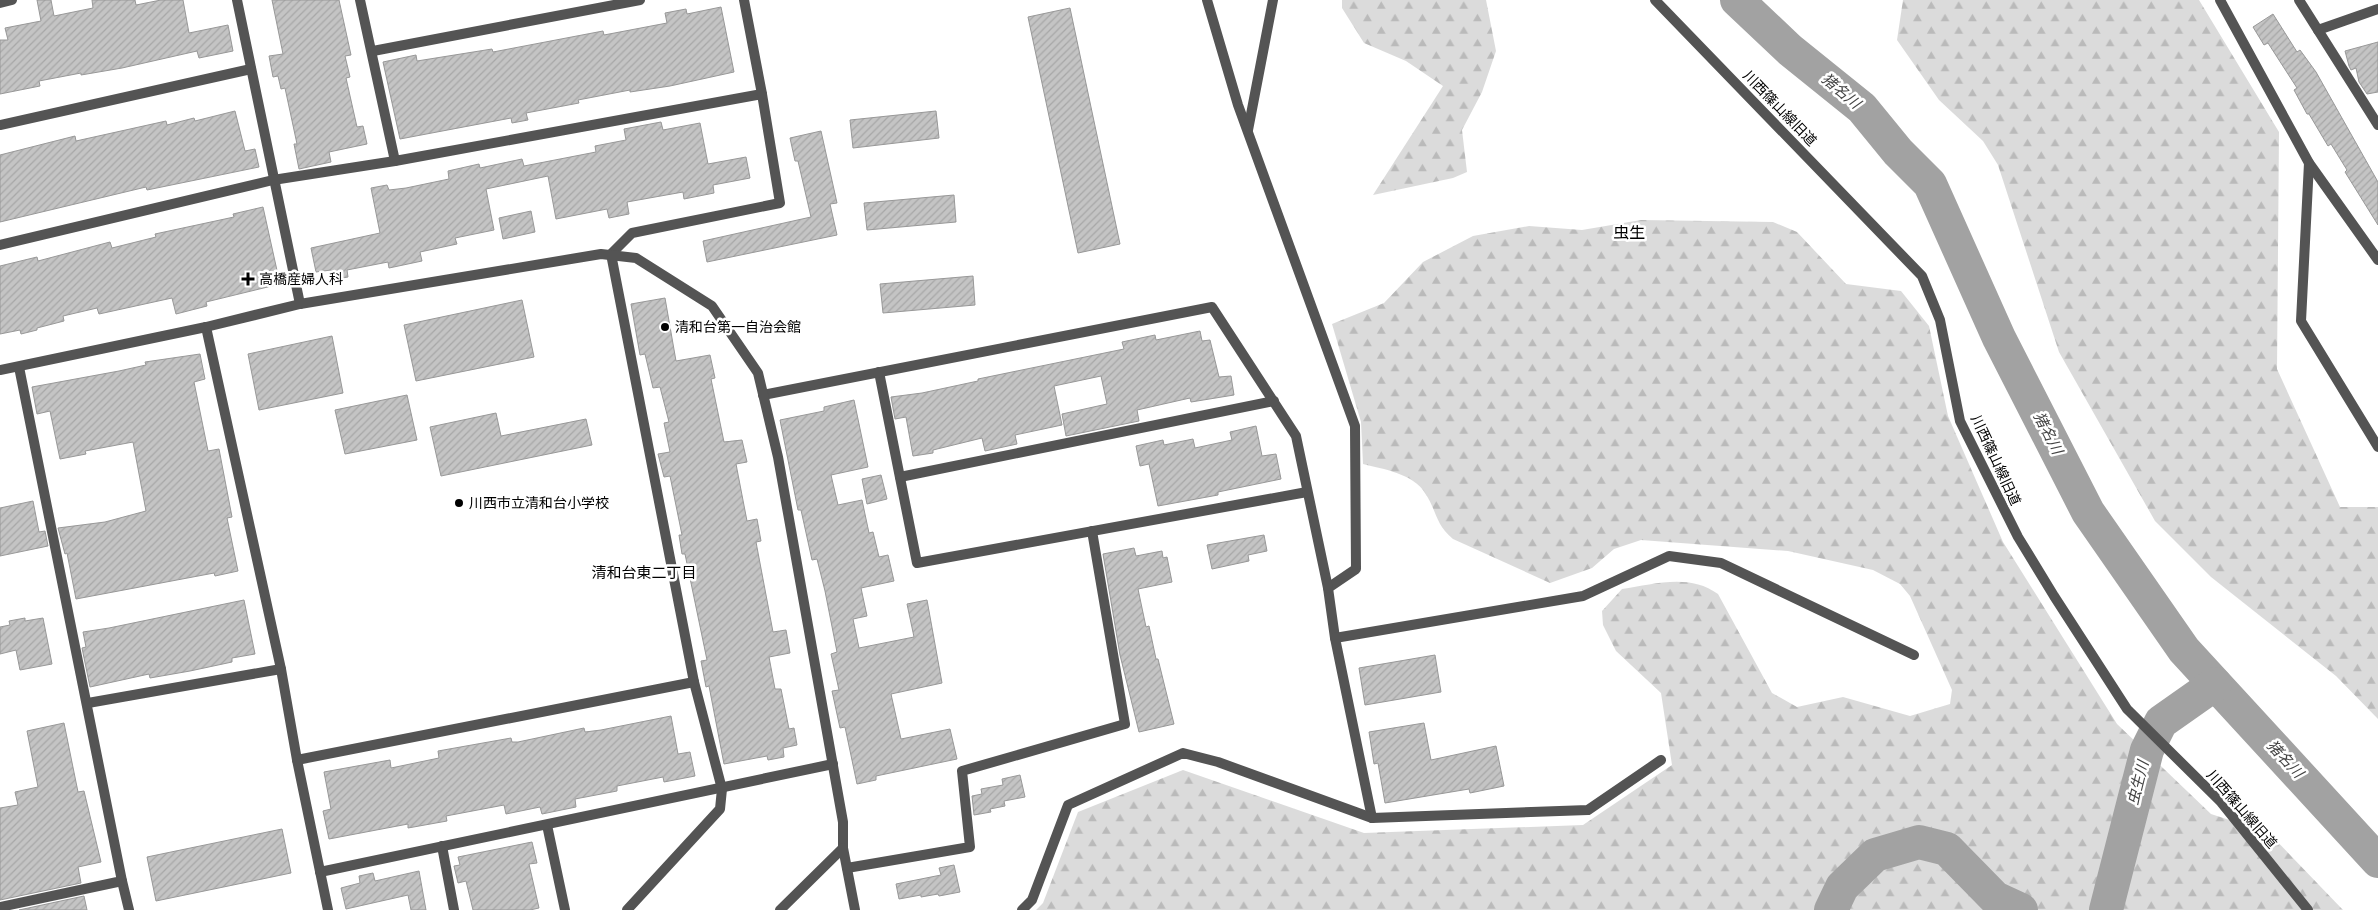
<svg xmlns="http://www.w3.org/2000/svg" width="2378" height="910" viewBox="0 0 2378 910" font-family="Manrope,'Noto Sans JP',sans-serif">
<defs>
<pattern id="forest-firs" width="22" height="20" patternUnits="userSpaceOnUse" patternTransform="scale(1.25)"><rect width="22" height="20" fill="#dbdbdb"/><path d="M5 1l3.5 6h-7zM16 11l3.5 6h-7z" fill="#bababa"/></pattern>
<pattern id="building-hatch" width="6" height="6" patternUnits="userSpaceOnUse" patternTransform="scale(1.25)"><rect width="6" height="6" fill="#c4c4c4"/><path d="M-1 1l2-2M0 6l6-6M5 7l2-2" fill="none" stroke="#a7a7a7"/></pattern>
</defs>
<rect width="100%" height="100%" fill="#fff"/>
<g fill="url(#forest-firs)">
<polygon points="1342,0 1486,0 1496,51 1482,92 1462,130 1467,172 1453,178 1373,195 1443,86 1406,61 1364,43 1342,8"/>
<polygon points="1903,0 2199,0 2279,132 2277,369 2340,507 2378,507 2378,719 2336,676 2211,577 2155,521 2059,352 1998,165 1983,141 1939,100 1897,40"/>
<path d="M1641,220l132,2 24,10 49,52 55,7 28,35 19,90 55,126 114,182 94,90 58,19 74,77h-1307l7,-7 35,-91 105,-42 181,63 219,-8 89,-60 -11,-72 -45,-42 -13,-26 -1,-14 20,-22c32,-5 68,-16 96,5l54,99 25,14 46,-10 67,19 40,-12 2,-14 -42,-94 -10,-12 -27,-14 -85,-19 -147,-11 -27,9 -22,19 -42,15 -97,-44c-18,-15 -16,-28 -28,-46 -11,-19 -42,-24 -62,-29l-2,-42 -29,-98 52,-21 39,-41 50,-26 56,-10 53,4z"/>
</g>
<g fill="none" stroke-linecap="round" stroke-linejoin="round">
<g stroke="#a2a2a2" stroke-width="34">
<polyline points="1737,0 1790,50 1862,108 1898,152 1930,184 1999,338 2088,512 2184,650 2378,861"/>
<polyline points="1831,910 1842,887 1875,855 1919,842 1947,849 1995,898 2021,910"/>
<polyline points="2106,910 2147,750 2161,722 2215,684"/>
</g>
</g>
<g fill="url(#building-hatch)" stroke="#989898">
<polygon points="37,0 51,0 54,16 93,8 92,0 135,0 136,5 161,0 183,0 189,33 228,25 233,51 199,58 197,51 122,68 81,75 81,73 39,81 40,86 0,94 0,40 8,40 5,28 41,21"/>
<polygon points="272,0 339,0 351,55 345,56 350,77 346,78 357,127 363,126 367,144 329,152 331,162 299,169 294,144 297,144 285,88 281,89 278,76 273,77 269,56 283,54"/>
<polygon points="721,7 734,72 670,86 630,92 630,90 578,100 579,103 526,113 528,120 512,123 511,118 400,139 383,62 416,55 417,61 492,49 493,52 603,31 604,35 667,23 665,13 686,9 687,14"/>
<polygon points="1070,8 1120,244 1078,253 1028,17"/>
<polygon points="2273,14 2297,52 2300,50 2316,72 2378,182 2378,225 2345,172 2347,170 2331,144 2328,146 2309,114 2307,114 2294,90 2297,88 2268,43 2264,45 2253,27"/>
<polygon points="2378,42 2378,92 2367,94 2359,82 2356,68 2351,70 2349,66 2345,51"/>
<polygon points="235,111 245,151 255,149 259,167 147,190 146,187 0,222 0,155 75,136 76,141 166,121 167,125 194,118 195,121"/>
<polygon points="936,111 939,138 853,148 850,120"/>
<polygon points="661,122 663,130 700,123 708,164 746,157 750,178 713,185 714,193 684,199 683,192 627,202 629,214 609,218 607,209 556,219 548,176 486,189 494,230 455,238 457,244 420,252 422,261 389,268 388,262 347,270 348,277 333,280 331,270 316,272 311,248 380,233 371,188 387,185 389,190 406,188 449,179 448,171 479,164 480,168 522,159 524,166 596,152 595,146 626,140 624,129"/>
<polygon points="821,131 837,203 830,204 837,235 707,262 703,241 811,217 798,161 795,161 790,138"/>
<polygon points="954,195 956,222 867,230 864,203"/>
<polygon points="263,207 280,284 206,302 207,306 176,314 172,298 99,314 97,308 63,316 64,321 37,328 37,330 21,334 20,330 0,334 0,266 37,257 38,261 110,242 112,248 156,237 155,234 234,217 233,214"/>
<polygon points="531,211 535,232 503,239 499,218"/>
<polygon points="973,276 975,305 883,313 880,284"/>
<polygon points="665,298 676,361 710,355 715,378 711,379 724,442 742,440 747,462 736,464 747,521 757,519 761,541 756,542 773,632 786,630 790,653 769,657 775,689 781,689 789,729 794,728 797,745 783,748 784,757 768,760 767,756 724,764 709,686 706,687 701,661 707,660 685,554 682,554 679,535 682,535 670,476 664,477 658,454 670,452 664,423 669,422 660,387 653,388 645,354 640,355 631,304"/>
<polygon points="522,300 534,357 416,381 404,325"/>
<polygon points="1200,331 1202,341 1210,340 1219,377 1231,376 1234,395 1191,402 1190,398 1137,410 1139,421 1066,436 1062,414 1107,404 1101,376 1054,386 1062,425 1015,435 1017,444 985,451 982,438 933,450 933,453 913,456 906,417 895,419 891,397 922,393 978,381 978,379 1124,349 1122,342 1155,335 1156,340"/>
<polygon points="332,336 343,393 259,410 248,354"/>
<polygon points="200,354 205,379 194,382 208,451 219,449 232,517 227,518 238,571 215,576 214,573 76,599 67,553 65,554 58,528 105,522 146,511 133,442 85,451 86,454 60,459 50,411 37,414 32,387 119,371 146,365 145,362"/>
<polygon points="407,395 417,440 345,454 335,410"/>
<polygon points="854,400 868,467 831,475 838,505 862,500 869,533 873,532 879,557 888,555 894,581 861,588 867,616 853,619 859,648 914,637 907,604 927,600 942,683 891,694 901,739 950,729 957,759 876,776 876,780 857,784 845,727 840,728 832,691 839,690 831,654 837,652 825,591 817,559 812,560 801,510 798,510 780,420 824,411 824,407"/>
<polygon points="496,413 501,436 586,419 592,445 441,476 430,427"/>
<polygon points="1256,426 1262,456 1276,454 1281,479 1218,492 1218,495 1158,506 1149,464 1140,466 1136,446 1163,440 1164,445 1193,439 1195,448 1232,440 1230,432"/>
<polygon points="881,475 887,499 867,504 862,479"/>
<polygon points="33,501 39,532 45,531 48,546 0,556 0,508"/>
<polygon points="1264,535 1267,551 1248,555 1249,561 1212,569 1207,545"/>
<polygon points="1134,548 1136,556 1162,551 1163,558 1167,557 1172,582 1138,589 1146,627 1149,626 1156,659 1158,659 1174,724 1139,732 1120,655 1103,554"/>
<polygon points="244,600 255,654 232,658 232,662 190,671 150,678 149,674 90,687 82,648 86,647 83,632 109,628"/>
<polygon points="25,618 25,621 43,618 52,664 20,670 16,650 0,654 0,627 10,625 9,621"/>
<polygon points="1435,655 1441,692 1365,705 1359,668"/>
<polygon points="671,716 678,754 690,752 695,776 664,782 663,777 617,786 617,791 575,799 576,807 542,814 540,807 506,814 504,805 446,816 447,821 408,828 408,824 329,839 323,811 331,809 324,772 390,760 391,768 439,758 438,751 511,738 512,742 518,742 584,728 585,732 601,730"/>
<polygon points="64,723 78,792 84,791 101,862 78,867 81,883 0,900 0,808 18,805 15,792 38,787 27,731"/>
<polygon points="1424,723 1431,760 1496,746 1504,786 1470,793 1469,789 1385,803 1378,763 1374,764 1369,732"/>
<polygon points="1020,775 1025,797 1004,801 1005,806 990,809 991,812 974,815 972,796 982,794 981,789 1003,785 1002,779"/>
<polygon points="282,829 291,873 156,901 147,857"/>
<polygon points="532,842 537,863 529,864 539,908 530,910 473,910 466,881 458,883 454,866 460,865 458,857"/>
<polygon points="954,865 960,892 939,896 938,894 921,897 921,895 899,899 896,884 941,875 939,868"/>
<polygon points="419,871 426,910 411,910 408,895 346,909 341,888 360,883 359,876 373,873 375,881"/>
<polygon points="84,896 87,910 19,910"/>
</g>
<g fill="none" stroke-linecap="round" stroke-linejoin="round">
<g stroke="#545454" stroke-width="10">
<polyline points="237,0 300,304"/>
<polyline points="360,0 395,161 762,94 780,203 632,233 611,254 694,682 722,789 720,809 627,910"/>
<polyline points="744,0 762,94"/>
<polyline points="1207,0 1238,105 1355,426 1356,569 1328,588 1335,638"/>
<polyline points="1655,0 1922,276 1940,320 1960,421 2018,537 2054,596 2127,709 2221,802 2308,910"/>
<polyline points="2220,0 2309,163 2378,260"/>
<polyline points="2299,0 2378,125"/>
<polyline points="0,3 12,0"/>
<polyline points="2318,30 2378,9"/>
<polyline points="373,51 640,0"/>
<polyline points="0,125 251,69"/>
<polyline points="1248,130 1273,0"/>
<polyline points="2309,163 2301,321 2378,447"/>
<polyline points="0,245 273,180 395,161"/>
<polyline points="206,327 281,669 297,760 328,910"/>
<polyline points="879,372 917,563 1307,492"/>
<polyline points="763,395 1212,307 1296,436 1328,588"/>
<polyline points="900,477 1274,401"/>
<polyline points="88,703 281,669"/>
<polyline points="297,760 694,682"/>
<polyline points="1372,818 1335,638 1583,596 1669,556 1721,563 1914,655"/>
<polyline points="547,825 565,910"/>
<polyline points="442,846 454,910"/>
<polyline points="847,868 970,847 962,771 1125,724 1092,531"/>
<polyline points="320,872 833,764"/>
<polyline points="122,881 129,910"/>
<polyline points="0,907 122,881 19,367"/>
<polyline points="1022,910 1032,900 1068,805 1183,753 1218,762 1372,818 1588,810 1661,760"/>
</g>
<g stroke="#545454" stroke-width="10">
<polyline points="0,370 206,327 300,304 601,254 636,258 712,306 758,373 778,457 843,822 843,848 855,910"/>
<polyline points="780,910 843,848"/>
</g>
</g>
<g fill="#000" stroke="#fff" stroke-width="2">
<path d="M245.5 271.5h5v5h5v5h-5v5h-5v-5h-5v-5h5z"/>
<circle cx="665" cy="327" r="5"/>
<circle cx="459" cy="503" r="5"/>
</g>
<g text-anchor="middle" stroke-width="5" stroke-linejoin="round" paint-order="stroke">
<g font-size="14" fill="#000" stroke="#fff">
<text transform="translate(1780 108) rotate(46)" y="5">川西篠山線旧道</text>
<text transform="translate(1996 460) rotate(65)" y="5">川西篠山線旧道</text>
<text transform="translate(2242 809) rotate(49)" y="5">川西篠山線旧道</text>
</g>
<g font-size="14" fill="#000" stroke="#fff" text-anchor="start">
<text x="259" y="284">高橋産婦人科</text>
<text x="675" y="332">清和台第一自治会館</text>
<text x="469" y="508">川西市立清和台小学校</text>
</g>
<g font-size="15" font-style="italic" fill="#434343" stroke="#fff">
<text transform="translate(1841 91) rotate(40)" y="5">猪名川</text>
<text transform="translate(2048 433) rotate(63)" y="5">猪名川</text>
<text transform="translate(2285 759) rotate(47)" y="5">猪名川</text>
<text transform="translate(2138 783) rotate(-76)" y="5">虫生川</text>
</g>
<g font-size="15" fill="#000" stroke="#fff">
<text x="644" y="578">清和台東二丁目</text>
</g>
<g font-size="16" fill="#000" stroke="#fff">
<text x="1629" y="238">虫生</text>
</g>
</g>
</svg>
